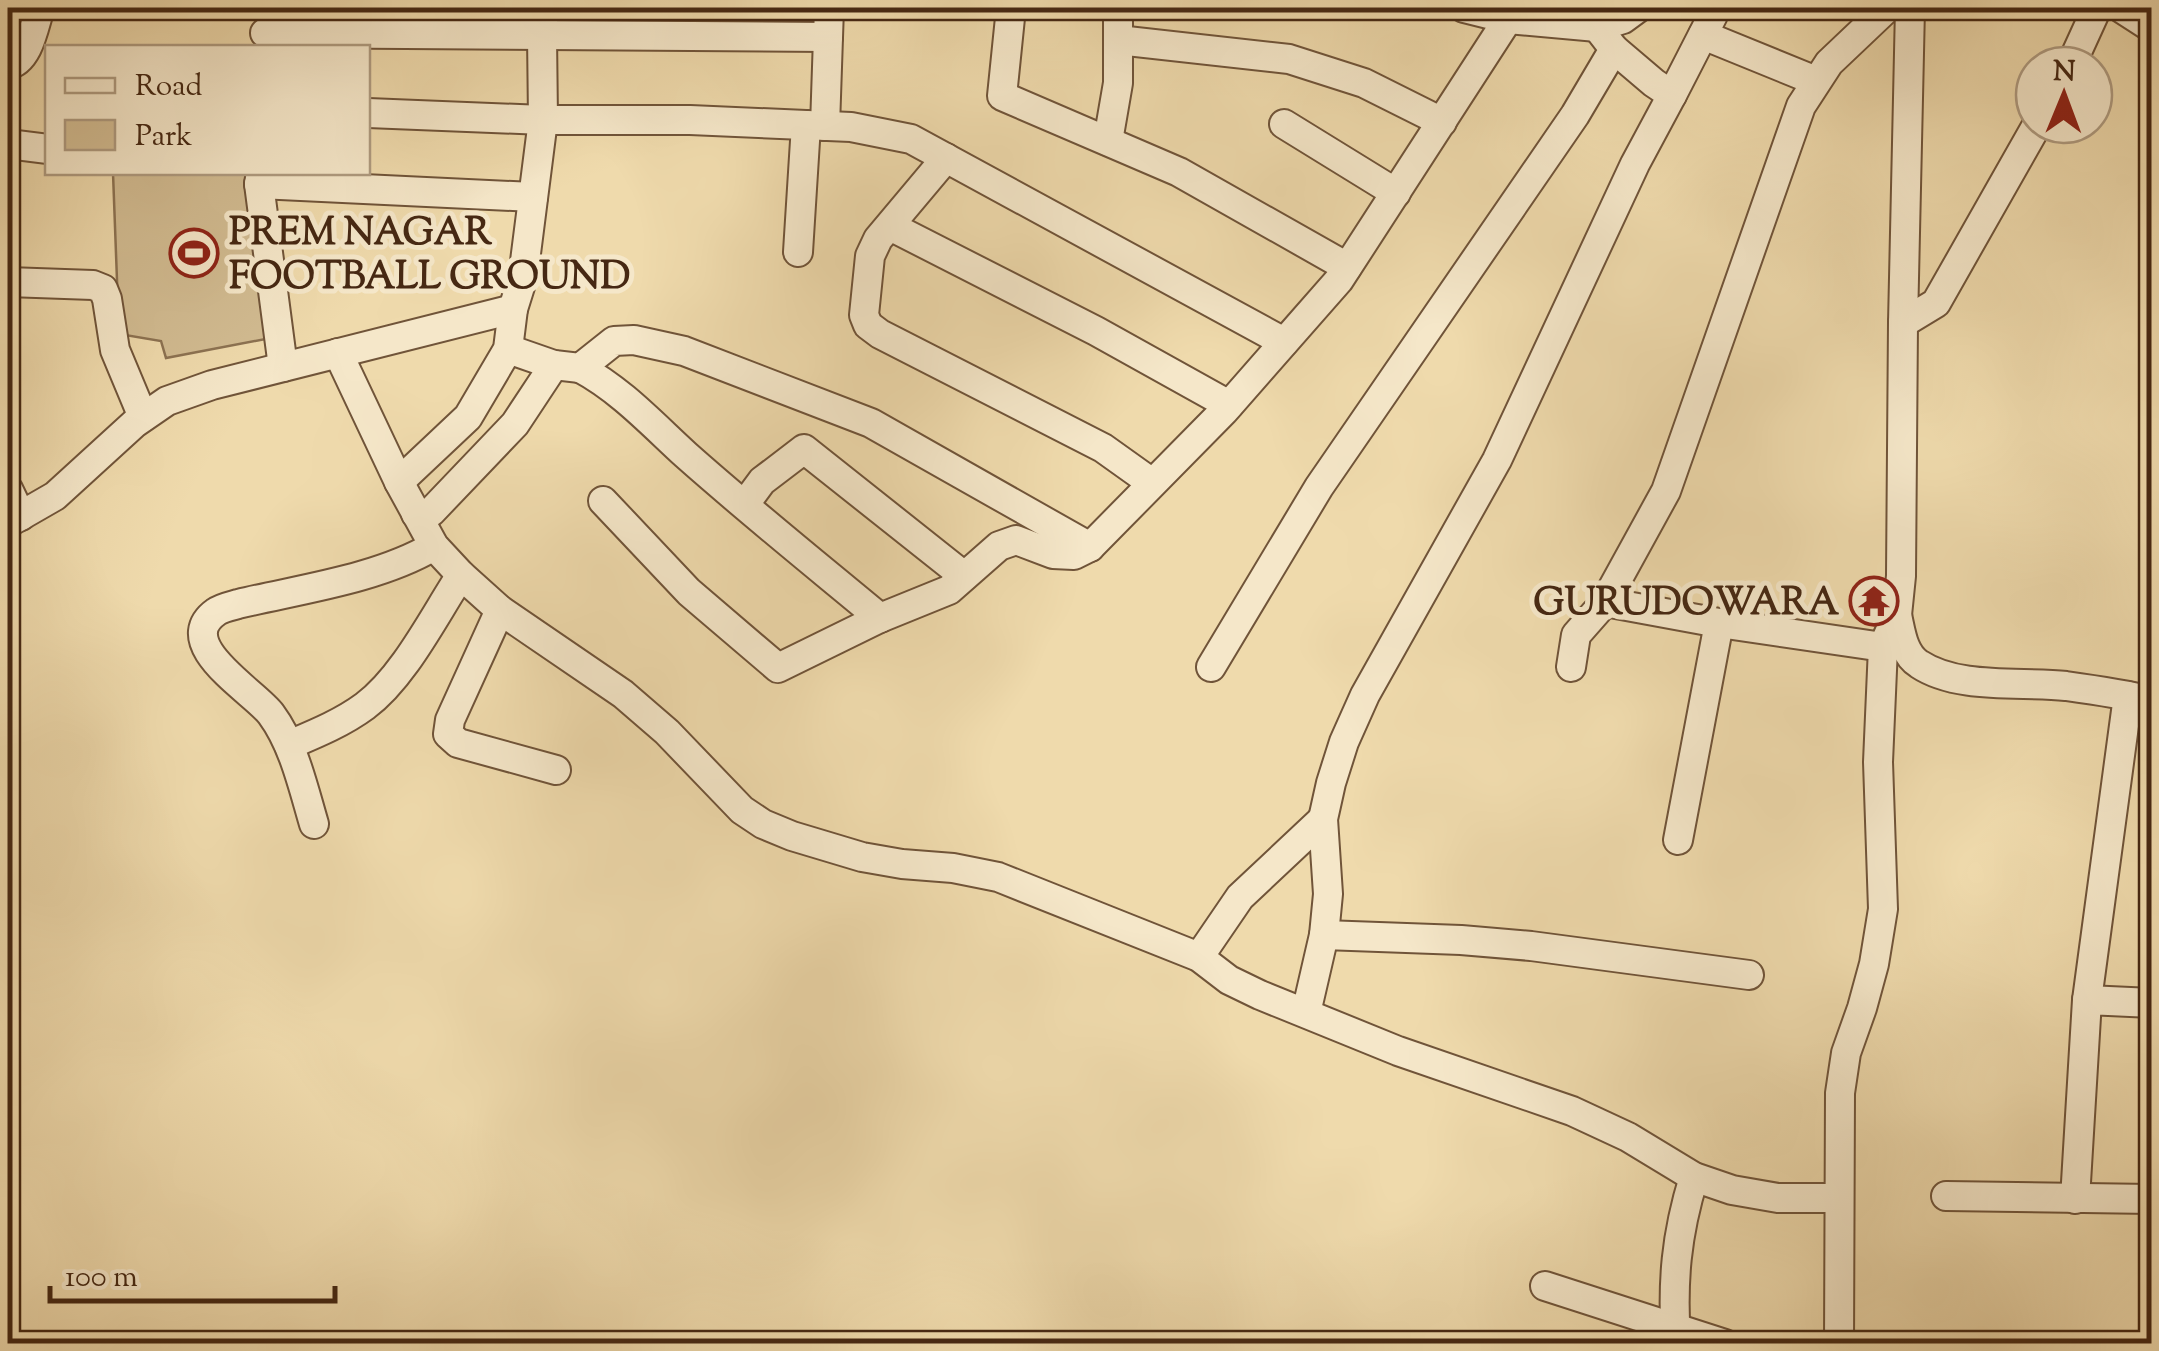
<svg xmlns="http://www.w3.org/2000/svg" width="2159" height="1351" viewBox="0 0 2159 1351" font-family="'Sorts Mill Goudy',serif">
<rect width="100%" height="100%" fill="#efdaac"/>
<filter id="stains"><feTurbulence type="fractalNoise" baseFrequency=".002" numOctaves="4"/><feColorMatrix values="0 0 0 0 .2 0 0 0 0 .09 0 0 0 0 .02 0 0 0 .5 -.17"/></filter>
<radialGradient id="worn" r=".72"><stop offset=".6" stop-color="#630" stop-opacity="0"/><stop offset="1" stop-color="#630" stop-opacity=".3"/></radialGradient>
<polygon fill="#d2bc92" stroke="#8c7252" stroke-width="2.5" points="113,173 268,173 276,337 166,358 161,341 119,334"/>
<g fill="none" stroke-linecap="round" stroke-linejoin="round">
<g stroke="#705439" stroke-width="32">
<g id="minor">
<polyline points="1011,8 1002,96 1179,172 1347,267"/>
<polyline points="1464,8 1508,19 1597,27 1623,19 1638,8"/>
<polyline points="2121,8 2152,28"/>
<polyline points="265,33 828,37"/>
<polyline points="1703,35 1816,81"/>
<polyline points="1118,40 1289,59 1364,83 1442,122"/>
<path d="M8,65c21,-4 26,-39 32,-57"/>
<polyline points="2071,65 2097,8"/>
<polyline points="1672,95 1713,15 1712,8"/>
<polyline points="368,113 543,120 690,120 851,127 911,139 1284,342"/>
<polyline points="1284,124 1396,193"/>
<polyline points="825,126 829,8"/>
<polyline points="1108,141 1118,83 1118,8"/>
<polyline points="8,144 48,149"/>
<polyline points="946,158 878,239 870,256 864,315 868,325 880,334 1103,448 1152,483"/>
<polyline points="261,172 259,184 283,367"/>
<polyline points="259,184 533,197"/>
<polyline points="890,226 1096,331 1229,405"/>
<polyline points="798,252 806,125"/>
<polyline points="8,282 93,285 103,289 107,299 115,350 143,417"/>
<polyline points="1903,323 1910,8"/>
<polyline points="508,349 554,365 580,368 614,341 634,340 684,351 871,423 1090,547"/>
<polyline points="338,353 399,482 434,546 461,575 500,610 623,694 667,732 742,810 763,824 792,836 862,857 902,864 953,868 998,877 1199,957 1229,980 1260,995 1398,1051 1572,1111 1628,1137 1694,1177 1732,1190 1778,1198 1839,1198"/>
<path d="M580,368c41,22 72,56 106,87 63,56 129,109 194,163"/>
<polyline points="399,482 468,417 508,349 513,309 523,277 543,120 542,35 544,8"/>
<polyline points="8,489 21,516"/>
<polyline points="603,501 689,592 778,668 880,618 949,590 999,546 1016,540 1053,554 1074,555 1090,547 1224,411 1339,280 1508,19"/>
<polyline points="745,504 762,481 804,449 964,576"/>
<polyline points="416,514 431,512 515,424 554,365"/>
<polyline points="8,523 55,496 135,423 167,401 212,385 513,309"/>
<polyline points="1605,602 1719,623 1883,647"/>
<polyline points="500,610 450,720 448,734 458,743 556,770"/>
<path d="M1897,615c4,17 6,39 22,49 39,26 102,17 147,22 29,4 57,8 86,15"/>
<polyline points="1211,667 1319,487 1575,115 1614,49 1597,27"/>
<polyline points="1571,667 1576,635 1605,602 1666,491 1801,106 1829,63 1887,8"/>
<path d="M289,745c26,-11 53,-22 76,-39 39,-29 69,-90 96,-131"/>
<path d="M314,824c-11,-37 -20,-79 -43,-110 -16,-22 -100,-70 -55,-102 5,-4 15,-6 22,-8 63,-15 140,-25 196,-58"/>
<polyline points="1678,840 1719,623"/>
<polyline points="1324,935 1461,940 1531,946 1749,975"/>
<polyline points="1199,957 1240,897 1323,819"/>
<polyline points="2087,1000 2128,696"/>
<polyline points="1306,1013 1324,935 1328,894 1323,819 1331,783 1344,742 1365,695 1497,460 1635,164 1672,95 1654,83 1614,49"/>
<polyline points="1946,1196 2152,1199"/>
<polyline points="2075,1199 2087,1000 2152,1003"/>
<polyline points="1545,1286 1725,1344"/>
<path d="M1676,1343c-4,-61 0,-108 18,-166"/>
<polyline points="1839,1344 1840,1093 1846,1053 1862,1008 1874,964 1883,909 1878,762 1883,647 1897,615 1901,576 1903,323 1936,303 2037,125"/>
</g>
</g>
<use href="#minor" stroke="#f5e7c9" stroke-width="28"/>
</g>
<defs>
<g id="stadium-ring" transform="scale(2.5)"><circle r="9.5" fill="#f5e7c9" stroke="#8f2418" stroke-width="1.5"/><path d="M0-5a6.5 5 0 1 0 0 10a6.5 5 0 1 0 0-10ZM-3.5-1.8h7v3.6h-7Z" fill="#8f2418"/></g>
<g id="temple-ring" transform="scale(2.5)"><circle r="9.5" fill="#f5e7c9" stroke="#8f2418" stroke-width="1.5"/><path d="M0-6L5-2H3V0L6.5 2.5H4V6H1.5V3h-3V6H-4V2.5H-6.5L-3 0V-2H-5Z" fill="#8f2418"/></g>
</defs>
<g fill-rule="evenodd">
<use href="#stadium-ring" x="194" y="253"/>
<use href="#temple-ring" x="1874" y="601"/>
</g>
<g text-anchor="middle" stroke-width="10" stroke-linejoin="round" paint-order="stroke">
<g font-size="38" font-weight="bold" fill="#462813" stroke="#f5e7c9" text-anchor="start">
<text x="229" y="244">PREM NAGAR<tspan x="229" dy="44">FOOTBALL GROUND</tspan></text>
<text x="1839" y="614" text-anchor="end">GURUDOWARA</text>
</g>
</g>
<rect width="2159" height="1351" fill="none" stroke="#efdaac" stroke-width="40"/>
<rect x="10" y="10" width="2139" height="1331" fill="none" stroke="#462813" stroke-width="5"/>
<rect x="20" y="20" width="2119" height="1311" fill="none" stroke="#462813" stroke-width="2.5"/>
<rect x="45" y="45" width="325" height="130" fill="#f5e7c9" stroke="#af9b80" stroke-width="2.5"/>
<rect x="65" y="78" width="50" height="15" fill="#f5e7c9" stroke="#af9b80" stroke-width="2.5"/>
<text x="135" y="95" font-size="30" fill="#462813">Road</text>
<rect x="65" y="120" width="50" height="30" fill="#d2bc92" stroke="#af9b80" stroke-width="2.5"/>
<text x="135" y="145" font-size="30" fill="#462813">Park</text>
<g transform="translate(2064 95) rotate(1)"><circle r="48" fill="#f5e7c9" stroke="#af9b80" stroke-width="2.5"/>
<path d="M0-8L18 38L0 25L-18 38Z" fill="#8f2418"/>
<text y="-15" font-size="28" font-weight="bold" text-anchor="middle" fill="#462813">N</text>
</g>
<path d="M50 1286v15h285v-15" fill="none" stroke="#462813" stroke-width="5"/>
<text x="65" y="1286" font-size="30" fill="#462813" stroke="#f5e7c9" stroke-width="8" paint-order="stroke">100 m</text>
<rect width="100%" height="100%" filter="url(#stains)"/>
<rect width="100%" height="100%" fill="url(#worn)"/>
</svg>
